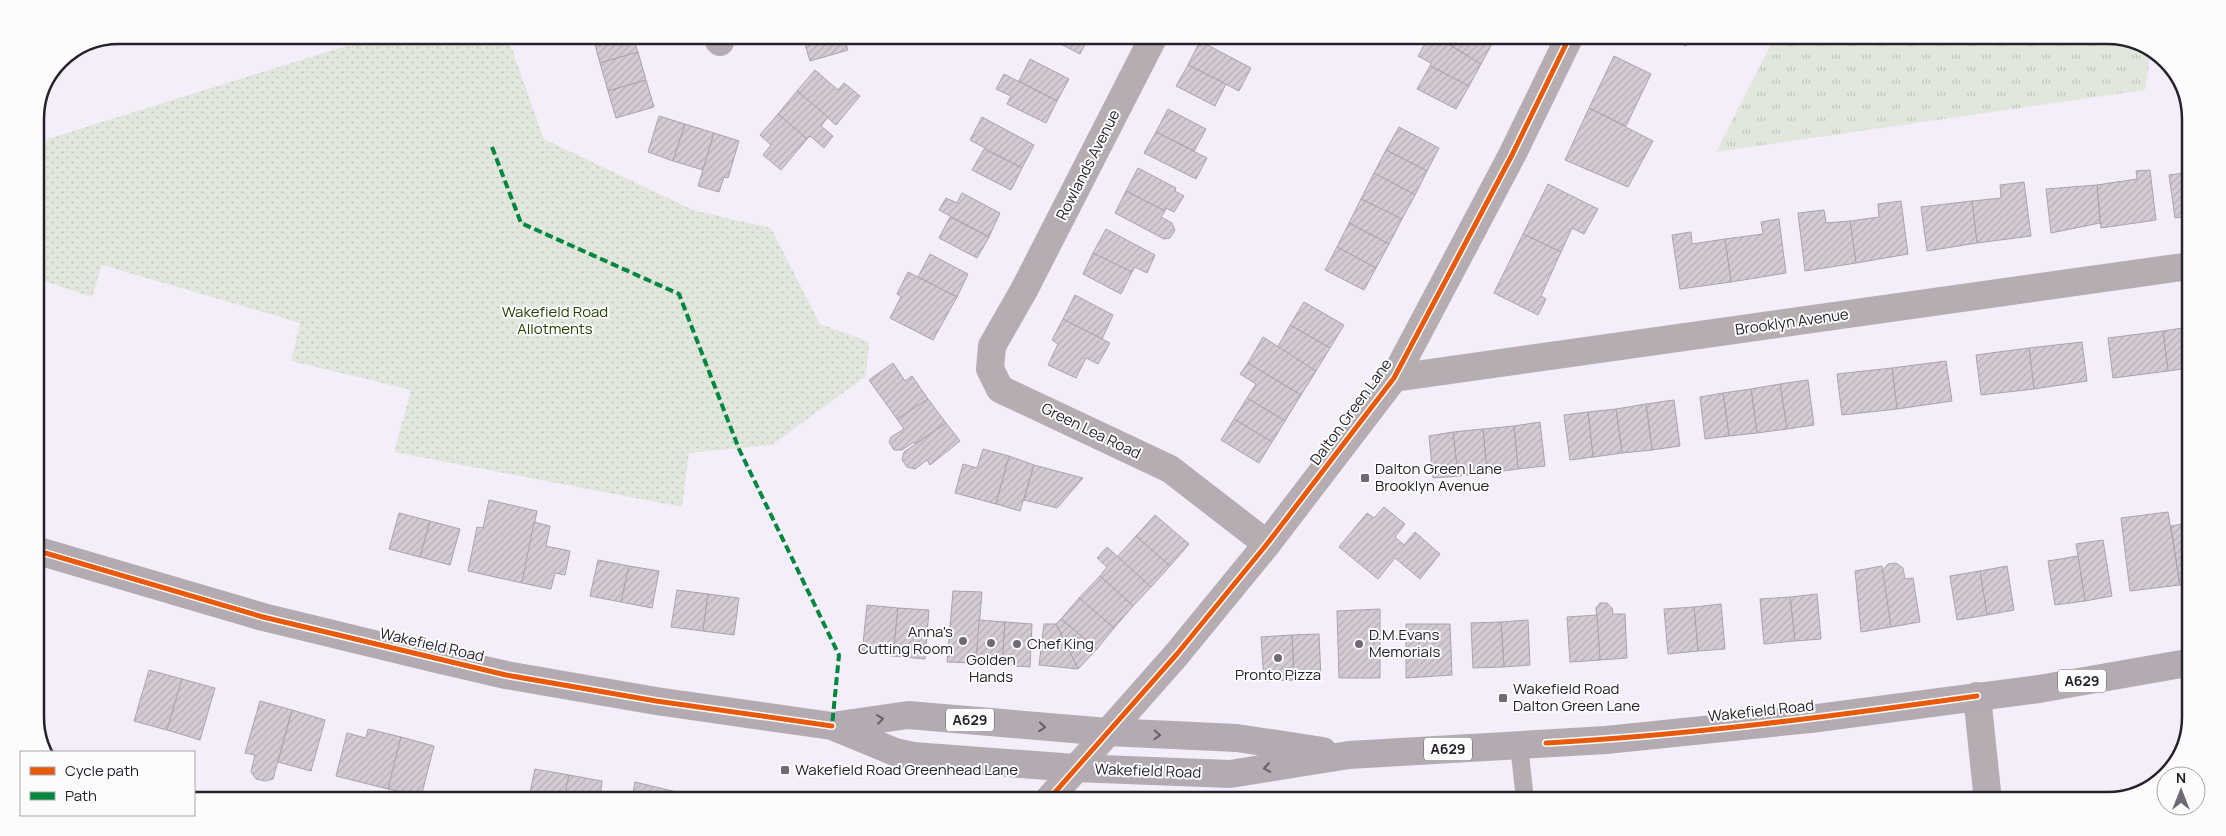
<svg xmlns="http://www.w3.org/2000/svg" width="2226" height="836" viewBox="0 0 2226 836" font-family="Manrope,sans-serif">
<defs>
<pattern id="grass-tufts" width="24" height="20" patternUnits="userSpaceOnUse" patternTransform="scale(1.25)"><rect width="24" height="20" fill="#e2e7de"/><path d="M3 7l-1-3M5 7V3M7 7l1-3M15 17l-1-3M17 17v-4M19 17l1-3" fill="none" stroke="#c2c6bf"/></pattern>
<pattern id="garden-dots" width="8" height="8" patternUnits="userSpaceOnUse" patternTransform="scale(1.25)"><rect width="8" height="8" fill="#e2e7de"/><path d="M2 2h.1M6 6h.1" fill="none" stroke="#c2c6bf" stroke-width="1.8" stroke-linecap="round"/></pattern>
<pattern id="building-hatch" width="6" height="6" patternUnits="userSpaceOnUse" patternTransform="scale(1.25)"><rect width="6" height="6" fill="#d4cbd5"/><path d="M-1 1l2-2M0 6l6-6M5 7l2-2" fill="none" stroke="#b6aeb7"/></pattern>
</defs>
<rect width="100%" height="100%" fill="#f4eefa"/>
<polygon fill="url(#grass-tufts)" points="1773,40 2135,40 2151,52 2145,90 1716,152"/>
<polygon fill="url(#garden-dots)" points="362,41 509,41 544,139 693,210 771,228 820,324 869,342 866,376 772,445 689,453 682,507 394,452 411,390 291,361 300,323 102,265 92,297 35,278 35,143"/>
<g fill="url(#building-hatch)" stroke="#aba3ac">
<polygon points="1053,40 1087,40 1080,54"/>
<polygon points="1427,40 1441,45 1443,41 1481,64 1469,86 1430,66 1431,63 1418,56"/>
<polygon points="1443,40 1494,40 1481,64"/>
<polygon points="1673,40 1689,40 1686,46"/>
<polygon points="594,41 634,41 638,52 600,63"/>
<polygon points="804,41 845,41 848,50 810,61"/>
<polygon points="1200,41 1251,68 1239,91 1188,65"/>
<polygon points="638,52 646,80 608,91 600,63"/>
<polygon points="1614,56 1651,74 1626,126 1589,108"/>
<polygon points="1030,59 1069,79 1057,101 1019,81"/>
<polygon points="1188,65 1226,84 1215,106 1176,86"/>
<polygon points="1430,66 1469,86 1456,109 1417,89"/>
<polygon points="815,70 838,90 844,83 860,96 836,125 797,91"/>
<polygon points="1004,74 1057,101 1046,123 1007,104 1011,96 996,89"/>
<polygon points="646,80 654,107 616,118 608,91"/>
<polygon points="797,91 828,117 821,126 833,136 824,148 810,136 807,139 778,114"/>
<polygon points="1589,108 1653,141 1628,187 1565,160"/>
<polygon points="1168,109 1206,129 1194,151 1156,132"/>
<polygon points="778,114 807,139 781,170 763,155 771,145 760,135"/>
<polygon points="659,116 685,124 673,161 648,152"/>
<polygon points="982,117 1034,145 1022,168 970,140"/>
<polygon points="685,124 714,133 703,170 673,161"/>
<polygon points="1399,127 1439,148 1427,171 1386,150"/>
<polygon points="1156,132 1207,158 1196,179 1144,153"/>
<polygon points="714,133 739,141 728,178 724,177 719,192 698,186"/>
<polygon points="984,149 1022,168 1011,190 972,170"/>
<polygon points="1386,150 1427,171 1415,195 1374,173"/>
<polygon points="1138,168 1176,188 1175,191 1184,196 1174,212 1166,208 1165,211 1126,191"/>
<polygon points="2150,170 2156,220 2101,228 2097,185 2137,179 2136,171"/>
<polygon points="2190,172 2190,216 2175,218 2169,175"/>
<polygon points="1374,173 1415,195 1402,219 1361,199"/>
<polygon points="2024,182 2031,236 1977,243 1972,201 2001,198 2000,185"/>
<polygon points="1548,184 1598,209 1584,234 1572,228 1561,252 1523,234"/>
<polygon points="2097,185 2100,223 2051,233 2046,189"/>
<polygon points="1126,191 1165,211 1161,217 1172,223 1175,230 1170,238 1164,239 1115,213"/>
<polygon points="962,193 1000,213 989,237 939,210 946,198 957,203"/>
<polygon points="1361,199 1402,219 1389,244 1349,223"/>
<polygon points="1901,201 1908,254 1856,263 1850,221 1879,217 1878,204"/>
<polygon points="1972,201 1977,243 1927,251 1921,207"/>
<polygon points="1824,210 1826,223 1850,221 1856,263 1805,271 1798,213"/>
<polygon points="950,217 989,237 977,258 939,238"/>
<polygon points="1779,219 1786,273 1731,282 1725,239 1763,234 1761,222"/>
<polygon points="1349,223 1389,244 1376,268 1337,247"/>
<polygon points="1106,229 1155,255 1147,273 1135,267 1132,272 1093,253"/>
<polygon points="1691,232 1692,244 1725,239 1731,282 1680,289 1672,235"/>
<polygon points="1523,234 1561,252 1541,296 1546,299 1538,315 1494,293"/>
<polygon points="1337,247 1376,268 1364,290 1325,270"/>
<polygon points="1093,253 1132,272 1121,294 1083,274"/>
<polygon points="930,254 968,274 957,297 918,277"/>
<polygon points="908,272 957,297 933,340 890,318 901,297 897,294"/>
<polygon points="1075,295 1113,315 1102,339 1063,319"/>
<polygon points="1304,302 1344,325 1330,348 1290,325"/>
<polygon points="1063,319 1110,343 1098,364 1086,358 1076,378 1048,365 1058,344 1052,340"/>
<polygon points="1290,325 1330,348 1316,371 1277,348"/>
<polygon points="2189,327 2189,368 2168,371 2163,331"/>
<polygon points="2163,331 2168,371 2113,378 2108,338"/>
<polygon points="1263,337 1316,371 1301,395 1248,363"/>
<polygon points="2082,342 2087,381 2034,389 2029,348"/>
<polygon points="2029,348 2034,389 1981,395 1976,355"/>
<polygon points="1946,361 1952,401 1897,409 1892,368"/>
<polygon points="893,363 905,381 912,376 928,399 897,419 869,380"/>
<polygon points="1248,363 1301,395 1285,421 1247,398 1256,384 1240,374"/>
<polygon points="1892,368 1897,409 1842,415 1837,374"/>
<polygon points="1808,380 1814,425 1787,429 1780,384"/>
<polygon points="1780,384 1787,429 1757,433 1751,389"/>
<polygon points="1751,389 1757,433 1729,436 1723,393"/>
<polygon points="1723,393 1729,436 1705,439 1700,397"/>
<polygon points="1247,398 1285,421 1272,442 1234,419"/>
<polygon points="928,399 946,423 915,444 914,442 902,450 894,450 889,442 891,437 904,429 897,419"/>
<polygon points="1674,400 1680,446 1652,450 1646,404"/>
<polygon points="1646,404 1652,450 1622,453 1616,409"/>
<polygon points="1616,409 1622,453 1593,457 1588,412"/>
<polygon points="1588,412 1593,457 1570,460 1564,415"/>
<polygon points="1234,419 1272,442 1259,463 1221,440"/>
<polygon points="1540,422 1545,466 1518,469 1514,426"/>
<polygon points="946,423 960,441 930,465 927,460 915,469 907,467 902,460 904,452"/>
<polygon points="1514,426 1518,469 1487,473 1483,429"/>
<polygon points="1483,429 1487,473 1458,476 1453,432"/>
<polygon points="1453,432 1458,476 1433,478 1429,436"/>
<polygon points="983,449 1009,456 996,504 955,493 963,464 977,468"/>
<polygon points="1009,456 1034,465 1020,511 996,504"/>
<polygon points="1034,465 1083,478 1057,508 1024,500"/>
<polygon points="489,500 537,511 522,583 468,571 477,527 483,528"/>
<polygon points="1384,507 1405,524 1395,537 1404,545 1415,532 1440,554 1420,579 1395,558 1378,579 1339,547 1367,513 1374,518"/>
<polygon points="2168,512 2180,585 2130,591 2121,518"/>
<polygon points="399,513 430,521 420,557 389,549"/>
<polygon points="1155,515 1189,544 1170,566 1136,536"/>
<polygon points="430,521 460,529 450,565 420,557"/>
<polygon points="534,522 550,526 546,546 570,551 565,575 555,573 551,589 522,583"/>
<polygon points="2188,523 2188,584 2180,585 2171,526"/>
<polygon points="1136,536 1170,566 1151,587 1117,557"/>
<polygon points="2103,540 2112,596 2085,601 2076,544"/>
<polygon points="1107,547 1151,587 1133,606 1100,576 1107,567 1097,558"/>
<polygon points="2078,556 2085,601 2055,605 2048,561"/>
<polygon points="598,560 629,566 621,602 590,596"/>
<polygon points="1896,563 1903,568 1905,579 1913,578 1920,622 1891,627 1882,571 1888,564"/>
<polygon points="629,566 659,571 652,608 621,602"/>
<polygon points="1882,566 1891,627 1861,632 1855,571"/>
<polygon points="2007,566 2014,610 1987,615 1980,571"/>
<polygon points="1980,571 1987,615 1957,620 1950,576"/>
<polygon points="1100,576 1133,606 1114,628 1079,598"/>
<polygon points="677,590 708,594 703,631 671,627"/>
<polygon points="953,591 982,592 976,663 947,662"/>
<polygon points="708,594 739,598 734,635 703,631"/>
<polygon points="1817,594 1821,639 1795,641 1790,597"/>
<polygon points="1790,597 1795,641 1764,644 1760,599"/>
<polygon points="1079,598 1114,628 1097,649 1061,619"/>
<polygon points="1600,603 1607,603 1612,608 1613,614 1625,614 1627,658 1600,660 1596,608"/>
<polygon points="1721,604 1725,649 1698,651 1694,607"/>
<polygon points="867,605 898,608 893,656 862,653"/>
<polygon points="1694,607 1698,651 1668,654 1664,609"/>
<polygon points="898,608 929,610 925,659 893,656"/>
<polygon points="1380,609 1380,678 1339,678 1337,611"/>
<polygon points="1597,615 1600,660 1570,662 1567,617"/>
<polygon points="1061,619 1097,649 1078,669 1056,624"/>
<polygon points="979,620 1005,622 1002,665 976,663"/>
<polygon points="1528,620 1530,665 1504,667 1501,622"/>
<polygon points="1005,622 1032,624 1030,667 1002,665"/>
<polygon points="1501,622 1504,667 1473,668 1471,623"/>
<polygon points="1044,624 1056,624 1078,669 1039,665"/>
<polygon points="1406,624 1450,624 1452,675 1406,678"/>
<polygon points="1319,634 1321,679 1294,680 1292,635"/>
<polygon points="1292,635 1294,680 1264,681 1261,637"/>
<polygon points="149,670 182,679 167,730 134,721"/>
<polygon points="182,679 215,688 200,740 167,730"/>
<polygon points="260,701 292,710 273,779 265,781 256,779 251,772 255,755 245,753"/>
<polygon points="292,710 325,720 311,771 278,762"/>
<polygon points="368,729 401,737 388,789 336,776 347,733 366,738"/>
<polygon points="401,737 434,746 421,797 388,789"/>
<polygon points="535,769 569,775 564,798 529,797"/>
<polygon points="569,775 602,781 600,798 564,798"/>
<polygon points="635,782 668,790 667,798 632,798"/>
<polygon points="668,790 704,798 667,798"/>
<polygon points="738,794 771,798 738,798"/>
</g>
<g fill="none" stroke-linecap="round" stroke-linejoin="round">
<polyline stroke="#b5adb2" stroke-width="18" points="1519,745 1525,800"/>
<g stroke="#b5adb2" stroke-width="28">
<polyline points="1152,40 1024,290 992,346 990,369 1000,389 1170,469 1267,544"/>
<polyline points="719,41 720,42"/>
<polyline points="1394,378 2190,266"/>
<polyline points="1977,696 1988,801"/>
<polyline points="1049,799 1177,654 1267,544 1394,378 1512,155 1568,40"/>
</g>
<g stroke="#b3aab2" stroke-width="28">
<polyline points="35,550 263,617 432,658 506,675 656,701 832,726 895,752 913,756 1075,768 1230,774 1349,755 1606,740 1810,719 2039,689 2187,663"/>
<polyline points="832,726 908,715 1108,732 1237,738 1323,751"/>
</g>
<polyline stroke="#00873e" stroke-width="4" stroke-dasharray="8 4" stroke-linecap="butt" points="492,147 521,223 679,294 739,449 839,655 832,726"/>
<g stroke="#fcfcfc" stroke-width="8">
<g id="cycleway">
<polyline points="35,550 263,617 506,675 656,701 832,726"/>
<path d="M1546,743c144,-8 288,-27 431,-47"/>
<polyline points="1049,799 1177,654 1267,544 1394,378 1512,155 1568,40"/>
</g>
</g>
<use href="#cycleway" stroke="#e8590c" stroke-width="5"/>
</g>
<defs><path id="oneway-chevron" d="M-2-3.5L2.5 0L-2 3.5" fill="none" stroke-width="1.6" stroke-linecap="round" stroke-linejoin="round" transform="scale(1.25)"/></defs>
<g stroke="#665f69">
<use href="#oneway-chevron" transform="translate(880 719) rotate(-8)"/>
<use href="#oneway-chevron" transform="translate(1042 727) rotate(5)"/>
<use href="#oneway-chevron" transform="translate(1157 735) rotate(3)"/>
<use href="#oneway-chevron" transform="translate(1267 768) rotate(171)"/>
</g>
<g fill="#6f6975" stroke="#fcfcfc" stroke-width="2">
<rect x="1360" y="473" width="10" height="10" rx="2.5"/>
<circle cx="963" cy="641" r="5"/>
<circle cx="991" cy="643" r="5"/>
<circle cx="1017" cy="644" r="5"/>
<circle cx="1359" cy="644" r="5"/>
<circle cx="1278" cy="658" r="5"/>
<rect x="1498" y="693" width="10" height="10" rx="2.5"/>
<rect x="780" y="765" width="10" height="10" rx="2.5"/>
</g>
<g text-anchor="middle" stroke-width="4" stroke-linejoin="round" paint-order="stroke">
<g fill="#fcfcfc" stroke="#67636b" stroke-width="1">
<rect x="2058" y="669.5" width="48" height="23" rx="4"/>
<rect x="946" y="708.5" width="48" height="23" rx="4"/>
<rect x="1424" y="737.5" width="48" height="23" rx="4"/>
</g>
<g font-size="14" font-weight="bold" fill="#27212d">
<text x="2082" y="686">A629</text>
<text x="970" y="725">A629</text>
<text x="1448" y="754">A629</text>
</g>
<g font-size="15" fill="#27212d" stroke="#fcfcfc">
<text transform="translate(1088 165) rotate(-63)" y="5">Rowlands Avenue</text>
<text transform="translate(1792 322) rotate(-8)" y="5">Brooklyn Avenue</text>
<text transform="translate(1351 412) rotate(-54)" y="5">Dalton Green Lane</text>
<text transform="translate(1091 431) rotate(26)" y="5">Green Lea Road</text>
<text transform="translate(432 645) rotate(13)" y="5">Wakefield Road</text>
<text transform="translate(1761 711) rotate(-6)" y="5">Wakefield Road</text>
<text transform="translate(1148 771) rotate(2)" y="5">Wakefield Road</text>
</g>
<g font-size="15" fill="#264305" stroke="#fcfcfc">
<text x="555" y="317">Wakefield Road<tspan x="555" dy="17">Allotments</tspan></text>
</g>
<g font-size="15" fill="#27212d" stroke="#fcfcfc" text-anchor="start">
<text x="1375" y="474">Dalton Green Lane<tspan x="1375" dy="17">Brooklyn Avenue</tspan></text>
<text x="953" y="637" text-anchor="end">Anna's<tspan x="953" dy="17">Cutting Room</tspan></text>
<text x="1369" y="640">D.M.Evans<tspan x="1369" dy="17">Memorials</tspan></text>
<text x="1027" y="649">Chef King</text>
<text x="991" y="665" text-anchor="middle">Golden<tspan x="991" dy="17">Hands</tspan></text>
<text x="1278" y="680" text-anchor="middle">Pronto Pizza</text>
<text x="1513" y="694">Wakefield Road<tspan x="1513" dy="17">Dalton Green Lane</tspan></text>
<text x="795" y="775">Wakefield Road Greenhead Lane</text>
</g>
</g>
<path d="M0 0H2226V836H0ZM119 44H2107A75 75 0 0 1 2182 119V717A75 75 0 0 1 2107 792H119A75 75 0 0 1 44 717V119A75 75 0 0 1 119 44Z" fill="#fcfcfc" fill-rule="evenodd"/>
<path fill="none" stroke="#27212d" stroke-width="2.5" d="M119 44H2107A75 75 0 0 1 2182 119V717A75 75 0 0 1 2107 792H119A75 75 0 0 1 44 717V119A75 75 0 0 1 119 44Z"/>
<rect x="20" y="751" width="175" height="65" fill="#fcfcfc" stroke="#a7a4a9"/>
<rect x="30" y="767" width="25" height="8" fill="#e8590c" stroke="#a7a4a9"/>
<text x="65" y="776" font-size="15" fill="#27212d">Cycle path</text>
<rect x="30" y="792" width="25" height="8" fill="#00873e" stroke="#a7a4a9"/>
<text x="65" y="801" font-size="15" fill="#27212d">Path</text>
<g transform="translate(2181 791)"><circle r="24" fill="#fcfcfc" stroke="#a7a4a9"/>
<path d="M0-4L9 19L0 12L-9 19Z" fill="#6f6975"/>
<text y="-8" font-size="14" font-weight="bold" text-anchor="middle" fill="#27212d">N</text>
</g>
</svg>
